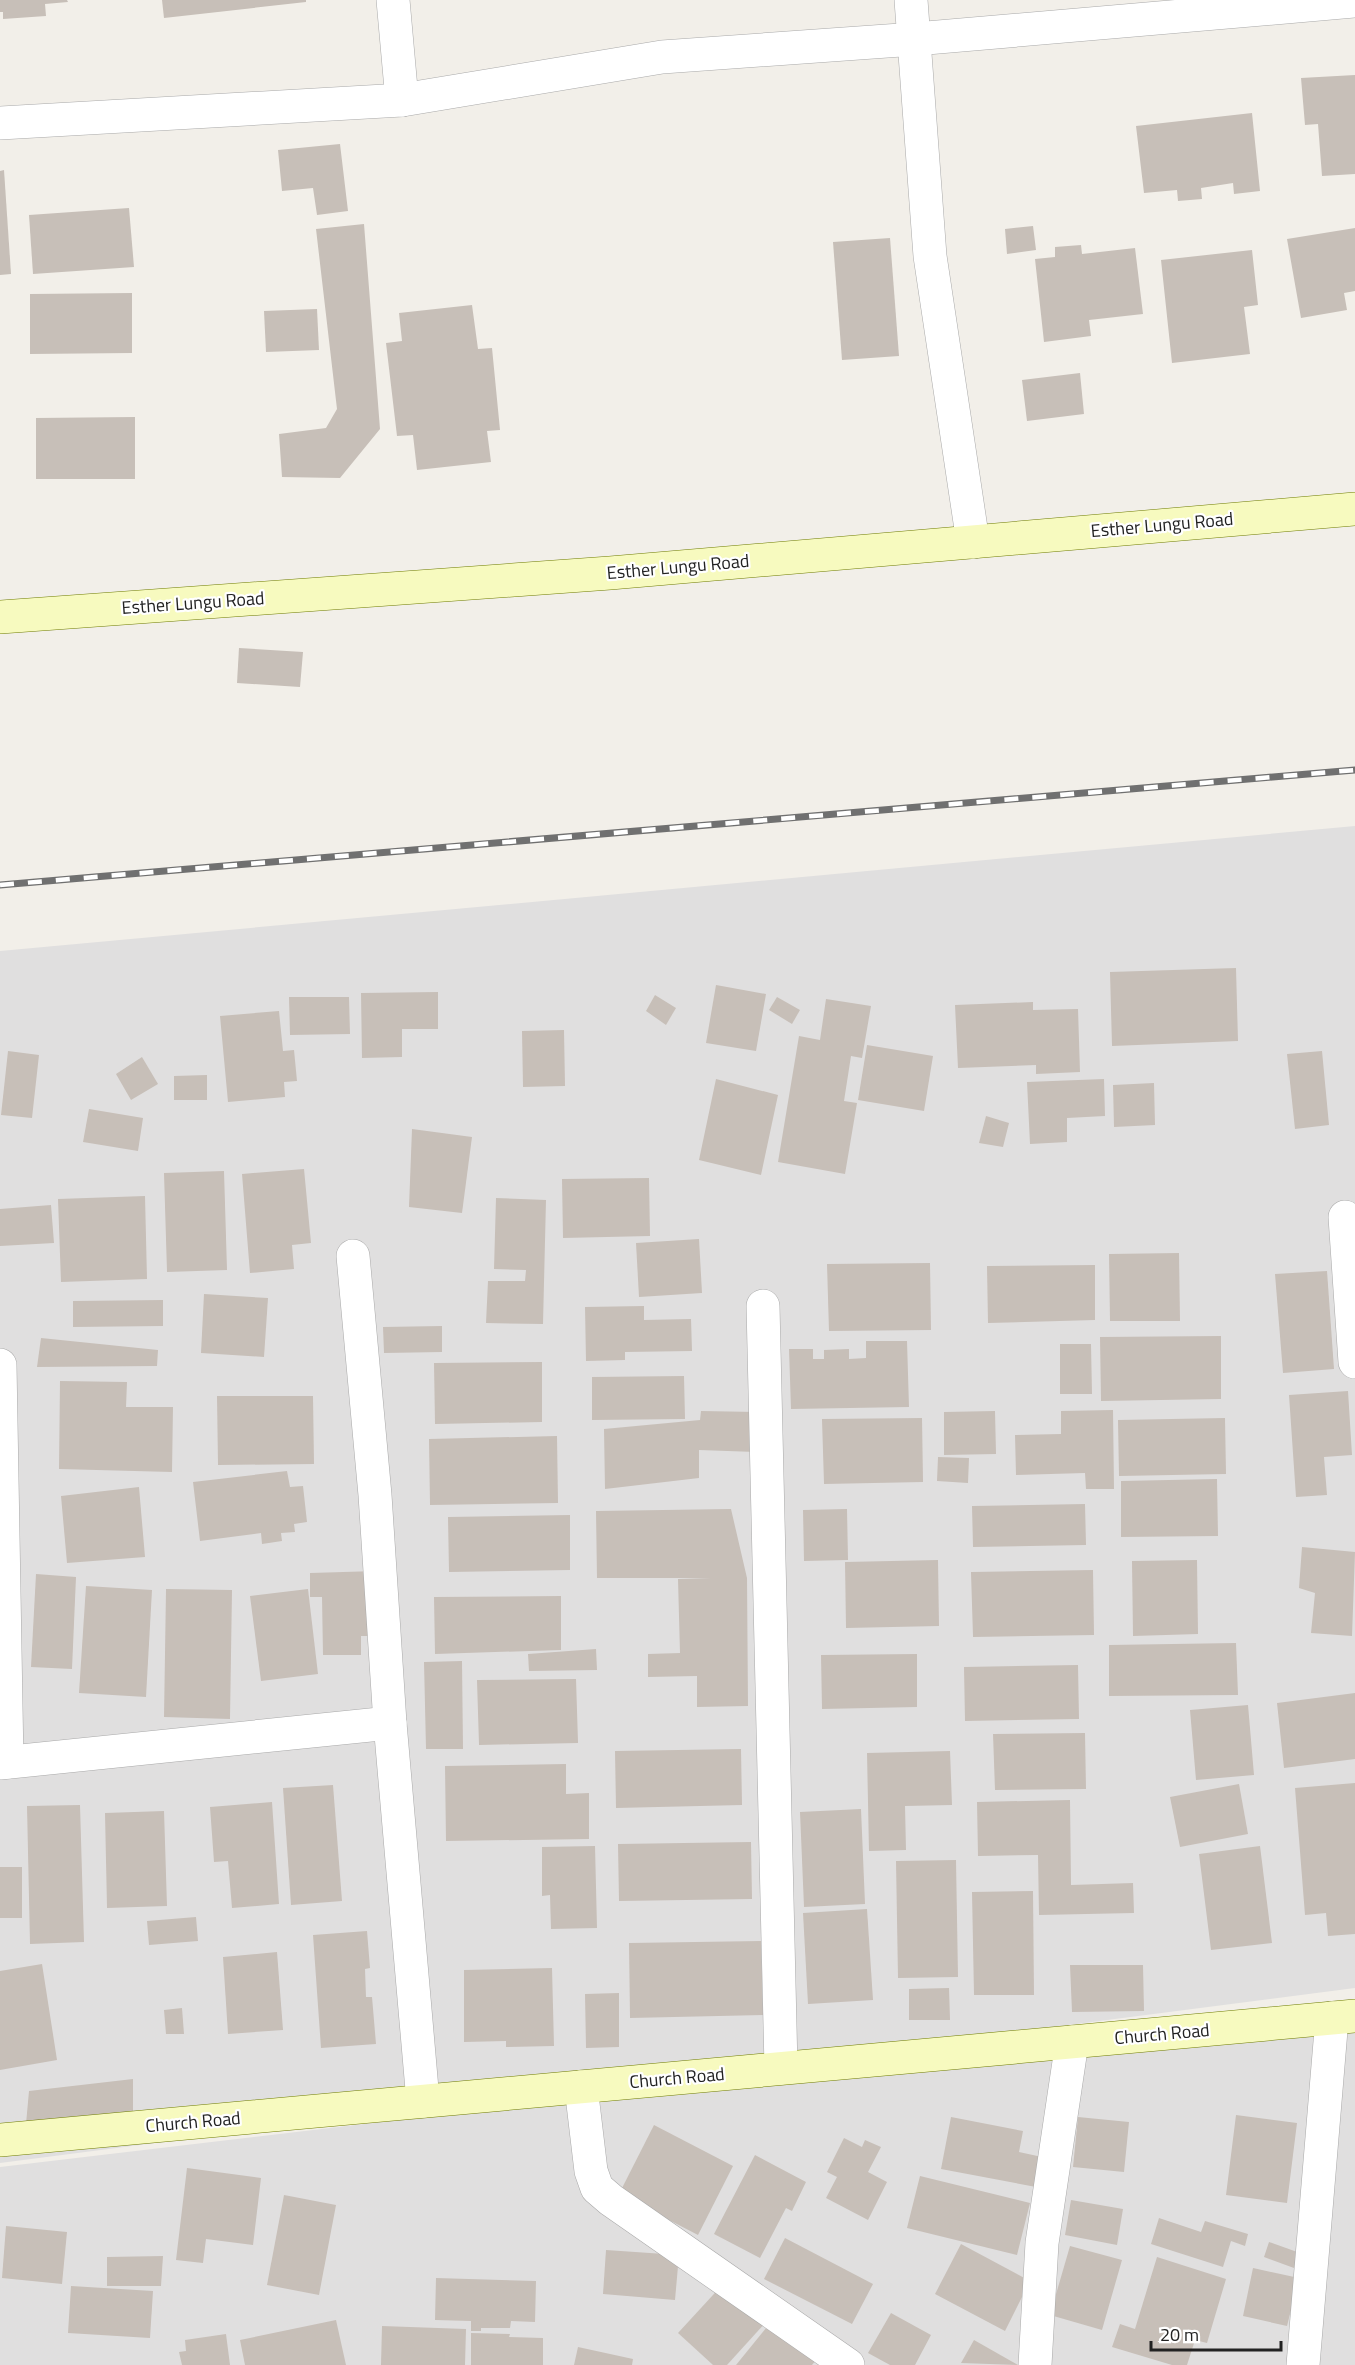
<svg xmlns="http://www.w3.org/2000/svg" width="1355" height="2365" viewBox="0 0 1355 2365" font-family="'Titillium Web',sans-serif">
<rect width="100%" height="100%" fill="#f2efe9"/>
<g fill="#e0dfdf">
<polygon points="1355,826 1355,1988 0,2163 0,951"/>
<polygon points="1355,2007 1355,2365 0,2365 0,2167"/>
</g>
<g fill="#c7bfb8">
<polygon points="0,0 67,0 68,2 45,4 46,16 3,19 3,12 0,12"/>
<polygon points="162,0 306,0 306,2 164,18"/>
<polygon points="1355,75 1355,174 1322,176 1318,124 1305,125 1301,78"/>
<polygon points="1252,113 1260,191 1234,194 1233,183 1201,188 1202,199 1178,201 1177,190 1144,193 1136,126"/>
<polygon points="340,144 348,211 317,215 313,188 282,191 278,150"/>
<polygon points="4,170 11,274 0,275 0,171"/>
<polygon points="129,208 134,267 33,274 29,215"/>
<polygon points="364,224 380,429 340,478 282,477 279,434 326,428 337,409 316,229"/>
<polygon points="1033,226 1036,250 1007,254 1005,229"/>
<polygon points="1355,228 1355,291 1344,293 1347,310 1301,318 1287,239"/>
<polygon points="890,238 899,356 842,360 833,242"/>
<polygon points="1081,245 1082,254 1135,248 1143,314 1089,320 1091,336 1044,342 1035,259 1055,257 1055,247"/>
<polygon points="1252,250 1258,305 1244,307 1250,354 1172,363 1161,260"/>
<polygon points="132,293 132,353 30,354 30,294"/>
<polygon points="472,305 478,349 492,348 500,430 487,431 491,462 417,470 413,435 397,436 386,343 402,341 399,313"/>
<polygon points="317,309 319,350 266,352 264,311"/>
<polygon points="1080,373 1084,414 1027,421 1022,380"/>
<polygon points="135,417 135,479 36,479 36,418"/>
<polygon points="239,648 303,652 300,687 237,683"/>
<polygon points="1236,968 1238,1041 1112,1046 1110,972"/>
<polygon points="716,985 766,994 756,1051 706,1043"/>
<polygon points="438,992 438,1029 402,1029 402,1057 362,1058 361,993"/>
<polygon points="655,995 676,1008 666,1025 646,1011"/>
<polygon points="289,997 349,997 350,1034 290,1035"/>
<polygon points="777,997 800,1010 792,1024 769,1010"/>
<polygon points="826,999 871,1006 862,1058 851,1056 844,1101 857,1103 845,1174 778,1162 799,1036 820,1040"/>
<polygon points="1033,1002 1033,1010 1078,1009 1080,1072 1036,1074 1036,1065 958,1068 955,1005"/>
<polygon points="279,1011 283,1051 294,1050 297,1081 284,1082 285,1097 228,1102 220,1016"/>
<polygon points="564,1030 565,1086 523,1087 522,1031"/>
<polygon points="867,1045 933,1056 924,1111 858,1100"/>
<polygon points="8,1051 39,1055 32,1118 1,1115"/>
<polygon points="1322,1051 1329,1125 1295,1129 1287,1054"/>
<polygon points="142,1057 158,1084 131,1100 116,1074"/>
<polygon points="207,1075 207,1100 174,1100 174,1076"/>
<polygon points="716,1079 778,1095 761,1175 699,1160"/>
<polygon points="1104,1079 1105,1116 1067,1118 1067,1142 1030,1144 1027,1082"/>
<polygon points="1154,1083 1155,1125 1114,1127 1113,1085"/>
<polygon points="89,1109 143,1118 138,1151 83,1142"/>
<polygon points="986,1116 1009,1123 1003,1147 979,1143"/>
<polygon points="412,1129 472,1137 462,1213 409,1207"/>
<polygon points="304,1169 311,1243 292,1245 294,1269 250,1273 242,1174"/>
<polygon points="224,1171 227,1270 167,1272 164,1173"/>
<polygon points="649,1178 650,1236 563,1238 562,1179"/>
<polygon points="145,1196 147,1279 61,1282 58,1199"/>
<polygon points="496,1198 546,1200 543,1324 486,1323 488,1281 525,1281 526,1270 494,1269"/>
<polygon points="51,1205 54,1243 0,1246 0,1209"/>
<polygon points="699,1239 702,1293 639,1297 636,1243"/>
<polygon points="1179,1253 1180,1321 1110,1321 1109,1254"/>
<polygon points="930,1263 931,1330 829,1331 827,1264"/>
<polygon points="1095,1265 1095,1320 988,1323 987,1266"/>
<polygon points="1327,1271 1334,1369 1283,1373 1275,1274"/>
<polygon points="204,1294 268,1298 264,1357 201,1353"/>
<polygon points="163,1300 163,1326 73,1327 73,1301"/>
<polygon points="644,1306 644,1320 691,1319 692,1351 625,1352 625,1360 586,1361 585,1307"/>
<polygon points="442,1326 442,1352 384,1353 383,1327"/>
<polygon points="1221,1336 1221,1399 1101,1401 1100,1337"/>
<polygon points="41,1338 158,1350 157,1366 37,1367"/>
<polygon points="866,1341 907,1341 909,1407 791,1409 789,1349 813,1349 813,1359 824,1359 824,1350 849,1349 849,1359 866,1358"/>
<polygon points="1060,1344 1091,1344 1092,1394 1060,1394"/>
<polygon points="542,1362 542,1422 435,1424 434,1363"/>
<polygon points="684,1376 685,1419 592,1420 592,1377"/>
<polygon points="60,1381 127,1382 126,1407 173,1407 172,1472 59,1469"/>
<polygon points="1348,1391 1352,1455 1324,1457 1327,1495 1296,1497 1289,1395"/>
<polygon points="217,1396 313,1396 314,1464 218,1465"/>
<polygon points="1113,1410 1114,1489 1086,1489 1085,1473 1016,1475 1015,1435 1061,1434 1061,1411"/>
<polygon points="701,1411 757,1412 756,1452 699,1450 699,1478 605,1489 604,1429 700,1420"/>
<polygon points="995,1411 996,1454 944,1455 944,1412"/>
<polygon points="922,1418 923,1482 824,1484 822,1419"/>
<polygon points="1225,1418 1226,1474 1119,1476 1118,1420"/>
<polygon points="557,1436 558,1503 430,1505 429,1439"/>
<polygon points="938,1457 969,1458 968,1483 937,1481"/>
<polygon points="287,1471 290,1487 303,1486 307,1522 294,1524 295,1532 281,1533 282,1541 262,1544 261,1533 200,1541 193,1482"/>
<polygon points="1217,1479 1218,1536 1121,1537 1121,1481"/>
<polygon points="139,1487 145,1557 67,1563 61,1496"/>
<polygon points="1085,1504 1086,1545 973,1547 972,1506"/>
<polygon points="731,1509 747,1578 748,1706 697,1707 697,1676 648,1677 648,1654 680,1653 678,1579 711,1578 597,1578 596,1511"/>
<polygon points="847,1509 848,1560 804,1561 803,1510"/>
<polygon points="570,1515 570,1570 449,1572 448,1517"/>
<polygon points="1302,1547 1355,1552 1352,1636 1311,1633 1315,1593 1299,1588"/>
<polygon points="938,1560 939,1626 846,1628 845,1562"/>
<polygon points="1197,1560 1198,1634 1133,1636 1132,1561"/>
<polygon points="1093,1570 1094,1635 973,1637 971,1572"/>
<polygon points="377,1571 378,1636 361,1636 361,1655 323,1655 322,1597 310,1597 310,1573"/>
<polygon points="36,1574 76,1577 72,1669 31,1667"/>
<polygon points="86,1586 152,1590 146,1697 79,1693"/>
<polygon points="166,1589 232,1590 230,1719 164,1717"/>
<polygon points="308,1589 318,1674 261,1681 250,1596"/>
<polygon points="561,1596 561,1650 435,1654 434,1597"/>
<polygon points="1236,1643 1238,1695 1109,1696 1109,1645"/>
<polygon points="596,1649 597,1670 529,1671 528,1654"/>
<polygon points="917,1654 917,1707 822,1709 821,1655"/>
<polygon points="462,1661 463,1749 426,1749 424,1662"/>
<polygon points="1078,1665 1079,1719 965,1721 964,1667"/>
<polygon points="576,1679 578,1743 479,1745 477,1680"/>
<polygon points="1355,1693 1355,1759 1284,1768 1277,1703"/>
<polygon points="1248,1705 1254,1775 1196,1780 1190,1710"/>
<polygon points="1085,1733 1086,1789 995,1790 993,1734"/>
<polygon points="741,1749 742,1805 616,1808 615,1751"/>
<polygon points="950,1751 952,1805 905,1806 906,1850 869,1851 867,1753"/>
<polygon points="566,1764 566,1794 589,1793 589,1839 446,1841 445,1766"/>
<polygon points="1355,1783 1355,1934 1328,1936 1326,1913 1305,1915 1295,1788"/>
<polygon points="1239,1784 1248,1834 1180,1847 1170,1797"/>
<polygon points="333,1785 342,1901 291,1905 283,1788"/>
<polygon points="1070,1800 1071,1885 1133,1883 1134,1913 1039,1915 1038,1855 978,1856 977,1802"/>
<polygon points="272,1802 279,1904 232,1908 228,1861 214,1862 210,1807"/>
<polygon points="80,1805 84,1942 30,1944 27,1806"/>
<polygon points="861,1809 865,1904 804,1907 800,1812"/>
<polygon points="164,1811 167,1906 107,1908 105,1813"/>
<polygon points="751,1842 752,1899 619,1901 618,1844"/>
<polygon points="595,1846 597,1928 551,1929 550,1895 542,1896 542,1847"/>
<polygon points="1260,1846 1272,1943 1211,1950 1199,1854"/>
<polygon points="956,1860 958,1977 898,1978 896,1861"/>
<rect x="0" y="1867" width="22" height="51"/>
<polygon points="1033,1891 1034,1995 974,1995 972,1892"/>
<polygon points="867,1909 873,2000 808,2004 803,1913"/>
<polygon points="196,1917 198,1941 149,1945 147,1921"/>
<polygon points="367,1931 370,1968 365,1969 366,1997 372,1997 376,2044 321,2048 313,1935"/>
<polygon points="761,1941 763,2015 630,2018 629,1943"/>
<polygon points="277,1952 283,2030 228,2034 223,1957"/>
<polygon points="42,1964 57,2060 0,2070 0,1971"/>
<polygon points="1070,1965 1143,1965 1144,2011 1072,2012"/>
<polygon points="552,1968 554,2046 506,2047 506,2041 464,2042 464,1970"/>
<polygon points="949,1988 950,2020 909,2020 909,1989"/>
<polygon points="619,1993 619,2047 586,2048 585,1994"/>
<polygon points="182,2008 184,2034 166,2034 164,2010"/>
<polygon points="133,2079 133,2114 26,2124 29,2091"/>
<polygon points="1236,2115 1297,2123 1287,2203 1226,2195"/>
<polygon points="951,2117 1023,2131 1019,2152 1042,2157 1036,2187 941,2169"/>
<polygon points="1078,2117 1129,2122 1124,2172 1073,2167"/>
<polygon points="654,2125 733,2166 698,2235 619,2194"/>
<polygon points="844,2138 862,2147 865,2140 881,2147 868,2172 887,2182 868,2220 826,2198 837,2177 827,2172"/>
<polygon points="755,2155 806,2182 792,2211 786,2208 760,2258 714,2234"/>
<polygon points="187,2168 261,2178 253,2245 206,2239 203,2263 176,2260"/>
<polygon points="920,2176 1030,2203 1017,2255 907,2228"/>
<polygon points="284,2195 336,2205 319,2295 267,2285"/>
<polygon points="1071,2200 1123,2209 1117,2245 1065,2235"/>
<polygon points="1159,2218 1201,2232 1205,2221 1248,2234 1245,2246 1231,2241 1223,2267 1151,2244"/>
<polygon points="6,2226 67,2232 62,2284 2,2278"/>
<polygon points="785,2238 873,2284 852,2324 764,2279"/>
<polygon points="1269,2242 1300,2253 1294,2268 1264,2257"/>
<polygon points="961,2244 1030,2281 1005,2331 935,2294"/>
<polygon points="1070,2246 1122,2260 1102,2330 1050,2315"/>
<polygon points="606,2250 679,2255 675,2300 603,2294"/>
<polygon points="163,2256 161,2286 107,2286 107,2257"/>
<polygon points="1157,2257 1226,2279 1207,2343 1195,2340 1187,2365 1172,2365 1112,2347 1120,2324 1135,2329"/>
<polygon points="1253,2268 1299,2278 1287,2326 1243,2316"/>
<polygon points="436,2278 536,2281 535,2322 511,2321 510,2328 481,2328 481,2331 471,2331 471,2321 435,2320"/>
<polygon points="724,2283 766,2322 727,2365 713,2365 678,2333"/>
<polygon points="71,2286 153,2291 150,2338 68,2333"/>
<polygon points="891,2313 931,2335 915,2365 890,2365 868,2353"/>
<polygon points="336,2320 346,2365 245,2365 240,2340"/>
<polygon points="771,2322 816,2360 812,2365 736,2365"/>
<polygon points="382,2326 466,2329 465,2365 381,2365"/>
<polygon points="471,2333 510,2334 509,2337 543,2338 543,2365 471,2365"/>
<polygon points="226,2334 230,2365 182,2365 179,2352 186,2351 185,2340"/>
<polygon points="974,2340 1018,2365 961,2363"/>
<polygon points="578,2347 633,2359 632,2365 574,2365"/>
</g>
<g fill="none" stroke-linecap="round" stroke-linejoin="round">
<g stroke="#a9a9a9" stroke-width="34">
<g id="street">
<polyline points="393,0 402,100"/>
<polyline points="911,0 930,256 973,542"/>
<polyline points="0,123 402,100 662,57 915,39 1355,1"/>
<polyline points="1345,1217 1355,1362"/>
<polyline points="353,1256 375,1495 390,1723 423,2101"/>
<polyline points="763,1306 781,2068"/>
<polyline points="0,1365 7,1762"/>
<polyline points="0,1763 390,1723"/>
<polyline points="581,2087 591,2171 597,2188 611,2200 848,2365"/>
<polyline points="1035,2365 1042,2243 1072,2042"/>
<polyline points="1303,2365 1332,2018"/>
</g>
</g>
<g stroke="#707d05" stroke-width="34">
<g id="secondary">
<polyline points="0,617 610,573 1355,509"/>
<polyline points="0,2140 1355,2016"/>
</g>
</g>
<use href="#street" stroke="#fff" stroke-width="33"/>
<use href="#secondary" stroke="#f7fabf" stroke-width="33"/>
<g stroke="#707070" stroke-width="7">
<polyline id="rail" points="0,885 1355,770"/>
</g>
<use href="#rail" stroke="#fff" stroke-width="4.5" stroke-dasharray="14" stroke-linecap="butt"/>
</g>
<g text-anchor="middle" stroke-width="4.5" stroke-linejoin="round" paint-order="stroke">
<g font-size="18" fill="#222" stroke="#fff">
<text transform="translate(1162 525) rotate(-5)" y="6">Esther Lungu Road</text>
<text transform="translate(678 567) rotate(-5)" y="6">Esther Lungu Road</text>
<text transform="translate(193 603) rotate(-4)" y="6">Esther Lungu Road</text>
<text transform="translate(1162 2034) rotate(-5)" y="6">Church Road</text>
<text transform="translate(677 2078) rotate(-5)" y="6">Church Road</text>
<text transform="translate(193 2122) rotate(-5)" y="6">Church Road</text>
</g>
</g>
<path d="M1151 2341v9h130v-9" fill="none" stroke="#222222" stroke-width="3"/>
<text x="1160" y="2341" font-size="18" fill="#222222" stroke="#ffffff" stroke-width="4.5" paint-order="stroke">20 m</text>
</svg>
